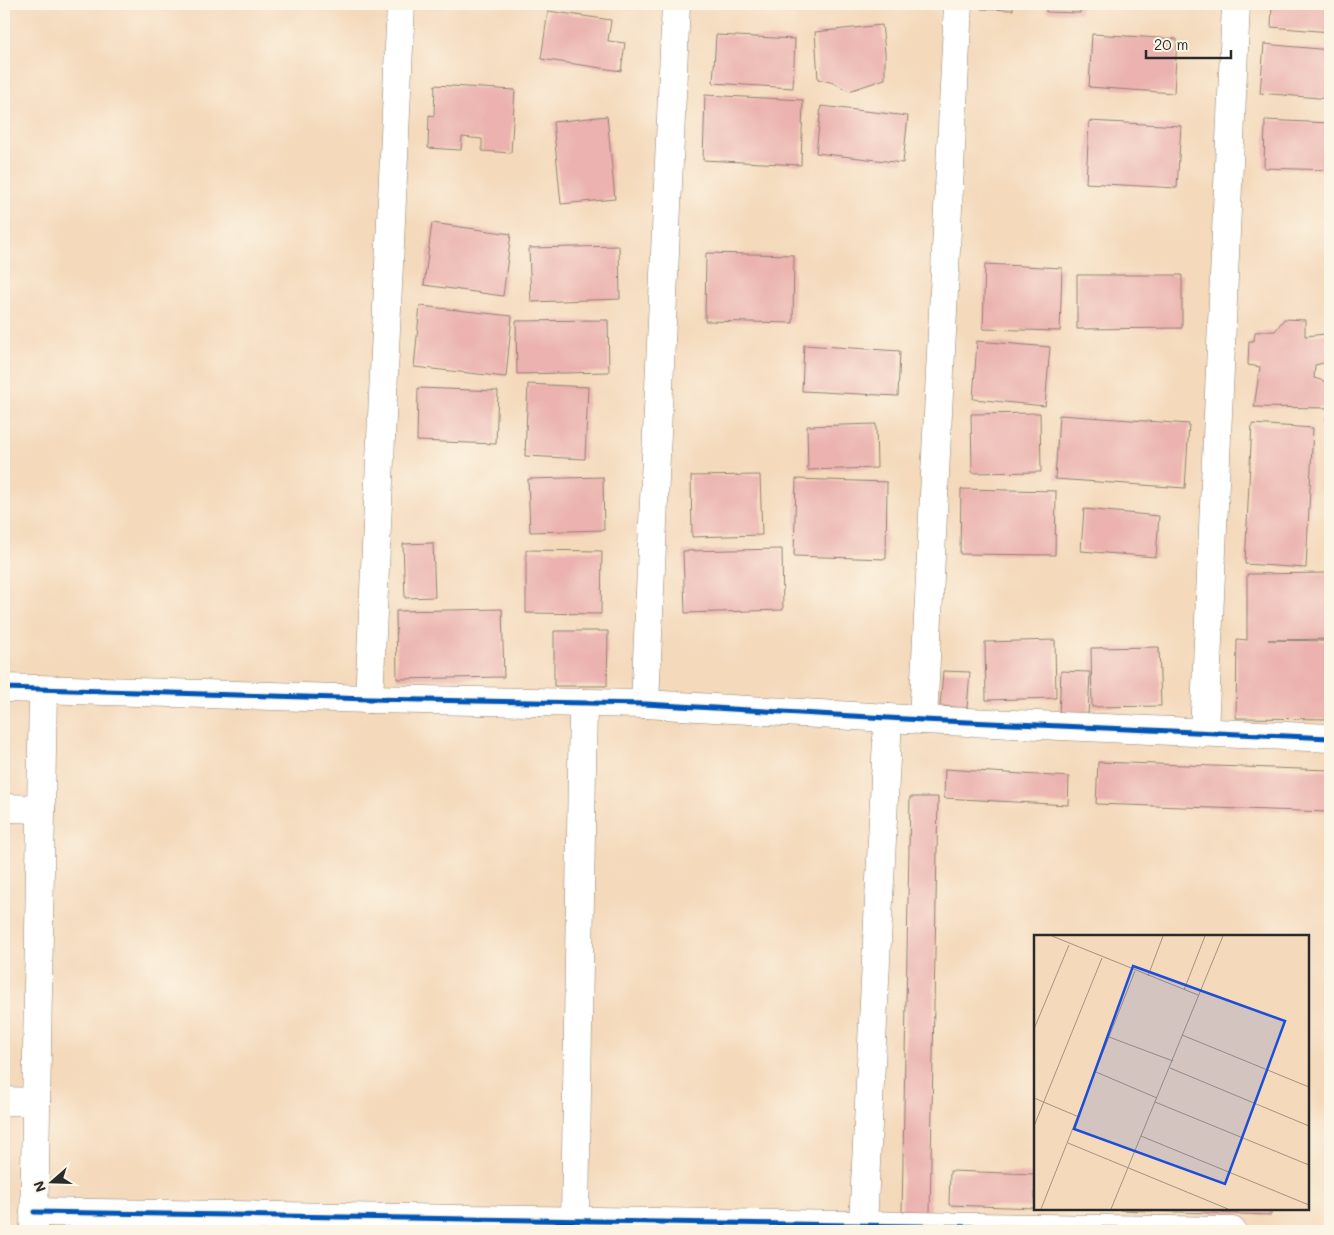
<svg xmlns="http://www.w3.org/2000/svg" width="1334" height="1235" viewBox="0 0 1334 1235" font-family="Mali,sans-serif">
<rect width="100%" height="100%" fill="#fcf5e5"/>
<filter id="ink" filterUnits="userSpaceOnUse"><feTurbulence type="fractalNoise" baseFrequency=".02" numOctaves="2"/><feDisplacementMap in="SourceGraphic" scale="10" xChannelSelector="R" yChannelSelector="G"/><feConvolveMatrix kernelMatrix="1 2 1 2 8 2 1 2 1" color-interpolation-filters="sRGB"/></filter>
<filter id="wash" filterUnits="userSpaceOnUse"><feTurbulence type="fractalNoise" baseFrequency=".0096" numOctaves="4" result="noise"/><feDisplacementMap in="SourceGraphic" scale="20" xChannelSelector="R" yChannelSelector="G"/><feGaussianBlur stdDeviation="1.12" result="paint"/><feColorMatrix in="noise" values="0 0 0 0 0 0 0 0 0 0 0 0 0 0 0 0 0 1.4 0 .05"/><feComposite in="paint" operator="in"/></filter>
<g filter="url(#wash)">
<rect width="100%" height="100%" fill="#f4d9bb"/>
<g id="blocks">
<g fill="#ebb2af">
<polygon points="981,4 1013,4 1013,10 981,9"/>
<polygon points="1046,4 1081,4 1080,13 1046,12"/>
<polygon points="1272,4 1330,4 1330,32 1271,27"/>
<polygon points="548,11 611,20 608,41 625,43 621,71 541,59"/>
<polygon points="882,25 885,52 885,79 849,91 834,83 818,79 815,32"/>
<polygon points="1092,34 1177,39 1174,93 1089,87"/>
<polygon points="716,35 795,39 793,88 713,83"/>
<polygon points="1264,44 1330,50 1330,99 1260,93"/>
<polygon points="435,85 515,90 511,153 482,151 482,139 462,137 461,150 428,148 429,115 434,116"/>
<polygon points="705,95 803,100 801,165 703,160"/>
<polygon points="821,106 908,116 903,163 816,153"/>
<polygon points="607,116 615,199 561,204 553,122"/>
<polygon points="1265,120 1330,123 1330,170 1264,168"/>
<polygon points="1089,121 1181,126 1177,188 1086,183"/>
<polygon points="432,223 511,234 503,296 424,285"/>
<polygon points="619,246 620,299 531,302 529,248"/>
<polygon points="706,253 794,255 793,323 705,321"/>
<polygon points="985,264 1062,268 1060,331 983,329"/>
<polygon points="1077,275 1182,275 1182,328 1077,329"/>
<polygon points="420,306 512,316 506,377 414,367"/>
<polygon points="1284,319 1305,320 1305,336 1326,334 1328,362 1315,365 1314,378 1330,383 1330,408 1254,407 1260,367 1248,365 1249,341 1254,341 1255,332 1275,331"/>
<polygon points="608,320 609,372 517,374 516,321"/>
<polygon points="977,341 1050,347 1045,406 973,399"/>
<polygon points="804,345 900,351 898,396 802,391"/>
<polygon points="528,384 588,387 585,459 525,456"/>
<polygon points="418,388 498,391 496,444 417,441"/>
<polygon points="1040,413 1041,472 972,473 971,414"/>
<polygon points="1059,415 1189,424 1185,488 1055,479"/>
<rect x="1326" y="417" width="4" height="38"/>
<polygon points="876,424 877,468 808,470 807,426"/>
<polygon points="1252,424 1313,428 1306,568 1245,564"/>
<polygon points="760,475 762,535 692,537 691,476"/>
<polygon points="603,477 604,530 530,532 528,479"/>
<polygon points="796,479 887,482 886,559 794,556"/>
<polygon points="961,489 1056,491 1055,555 960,554"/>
<polygon points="1084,509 1159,516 1156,557 1081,551"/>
<polygon points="433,543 435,597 405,598 403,544"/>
<polygon points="782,549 783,610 685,613 683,551"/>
<polygon points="526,550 602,551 601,614 526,613"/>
<polygon points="1330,573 1330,639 1268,640 1330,641 1330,719 1236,718 1237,639 1247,640 1247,574"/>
<polygon points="502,609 504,677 397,679 396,611"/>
<polygon points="554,631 608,631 607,686 554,686"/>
<polygon points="1055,640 1056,698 986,700 985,642"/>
<polygon points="1159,647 1161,706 1092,707 1091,648"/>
<polygon points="943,671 970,672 967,708 940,706"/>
<polygon points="1061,671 1090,672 1088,716 1059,714"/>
<polygon points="1098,762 1330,770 1329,812 1096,804"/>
<polygon points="945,769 1069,777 1068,805 944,798"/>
<polygon points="910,797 938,797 930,1213 902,1212"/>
<polygon points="950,1171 1035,1174 1035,1208 949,1205"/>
<polygon points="1120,1209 1271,1209 1271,1215 1120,1210"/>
</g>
</g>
</g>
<g filter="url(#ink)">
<use href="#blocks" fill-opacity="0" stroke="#908273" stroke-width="1"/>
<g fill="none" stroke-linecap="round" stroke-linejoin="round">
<g stroke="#908273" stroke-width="29">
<g id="minor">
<polyline points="4,688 369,699 645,704 923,720 1330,738"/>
<polyline points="369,699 401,4"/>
<polyline points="645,704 676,4"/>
<polyline points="923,720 958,4"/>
<polyline points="1204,733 1236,4"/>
<polyline points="4,808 41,809"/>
<polyline points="4,1101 36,1102"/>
<polyline points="34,1212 1232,1231"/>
<polyline points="575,1220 583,703"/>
<polyline points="863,1225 888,718"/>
<polyline points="34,1231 43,690"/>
</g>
</g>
<use href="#minor" stroke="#fff" stroke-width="28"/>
<g stroke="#fcf5e5" stroke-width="8">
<g id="cycleway">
<polyline points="4,688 369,699 645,704 923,720 1330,738"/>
<polyline points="34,1212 1232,1231"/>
</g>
</g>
<use href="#cycleway" stroke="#0057b8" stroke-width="5"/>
</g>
</g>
<g transform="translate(1034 935)">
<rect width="275" height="275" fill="#f4d9bb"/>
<path fill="none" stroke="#a49381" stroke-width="1" d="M18,1l146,59M114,41l15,-40M150,55l21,-54M0,94l35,-84M148,100l127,52M75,102l64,24M136,133l139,58M62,137l61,26M0,163l45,19M121,167l154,63M0,191l68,-168M107,201l168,69M34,208l160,66M7,274l94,-238M77,274l112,-273"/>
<path fill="#1d4ed8" fill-opacity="0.15" stroke="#1d4ed8" stroke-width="2.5" d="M99,31l152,55 -60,163 -151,-55z"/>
<rect width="275" height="275" fill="none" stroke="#2b2b2b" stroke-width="2.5"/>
</g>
<rect width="1334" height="1235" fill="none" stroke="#fcf5e5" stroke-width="20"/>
<g transform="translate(52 1182) rotate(250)" stroke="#fcf5e5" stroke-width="4" paint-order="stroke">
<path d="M0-4L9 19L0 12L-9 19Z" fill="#2b2b2b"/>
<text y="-8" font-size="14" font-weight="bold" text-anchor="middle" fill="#2b2b2b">N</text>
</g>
<path d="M1146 50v8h85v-8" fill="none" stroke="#2b2b2b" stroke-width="2.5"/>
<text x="1154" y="50" font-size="15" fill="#2b2b2b" stroke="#fcf5e5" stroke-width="4" paint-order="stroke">20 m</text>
</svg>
